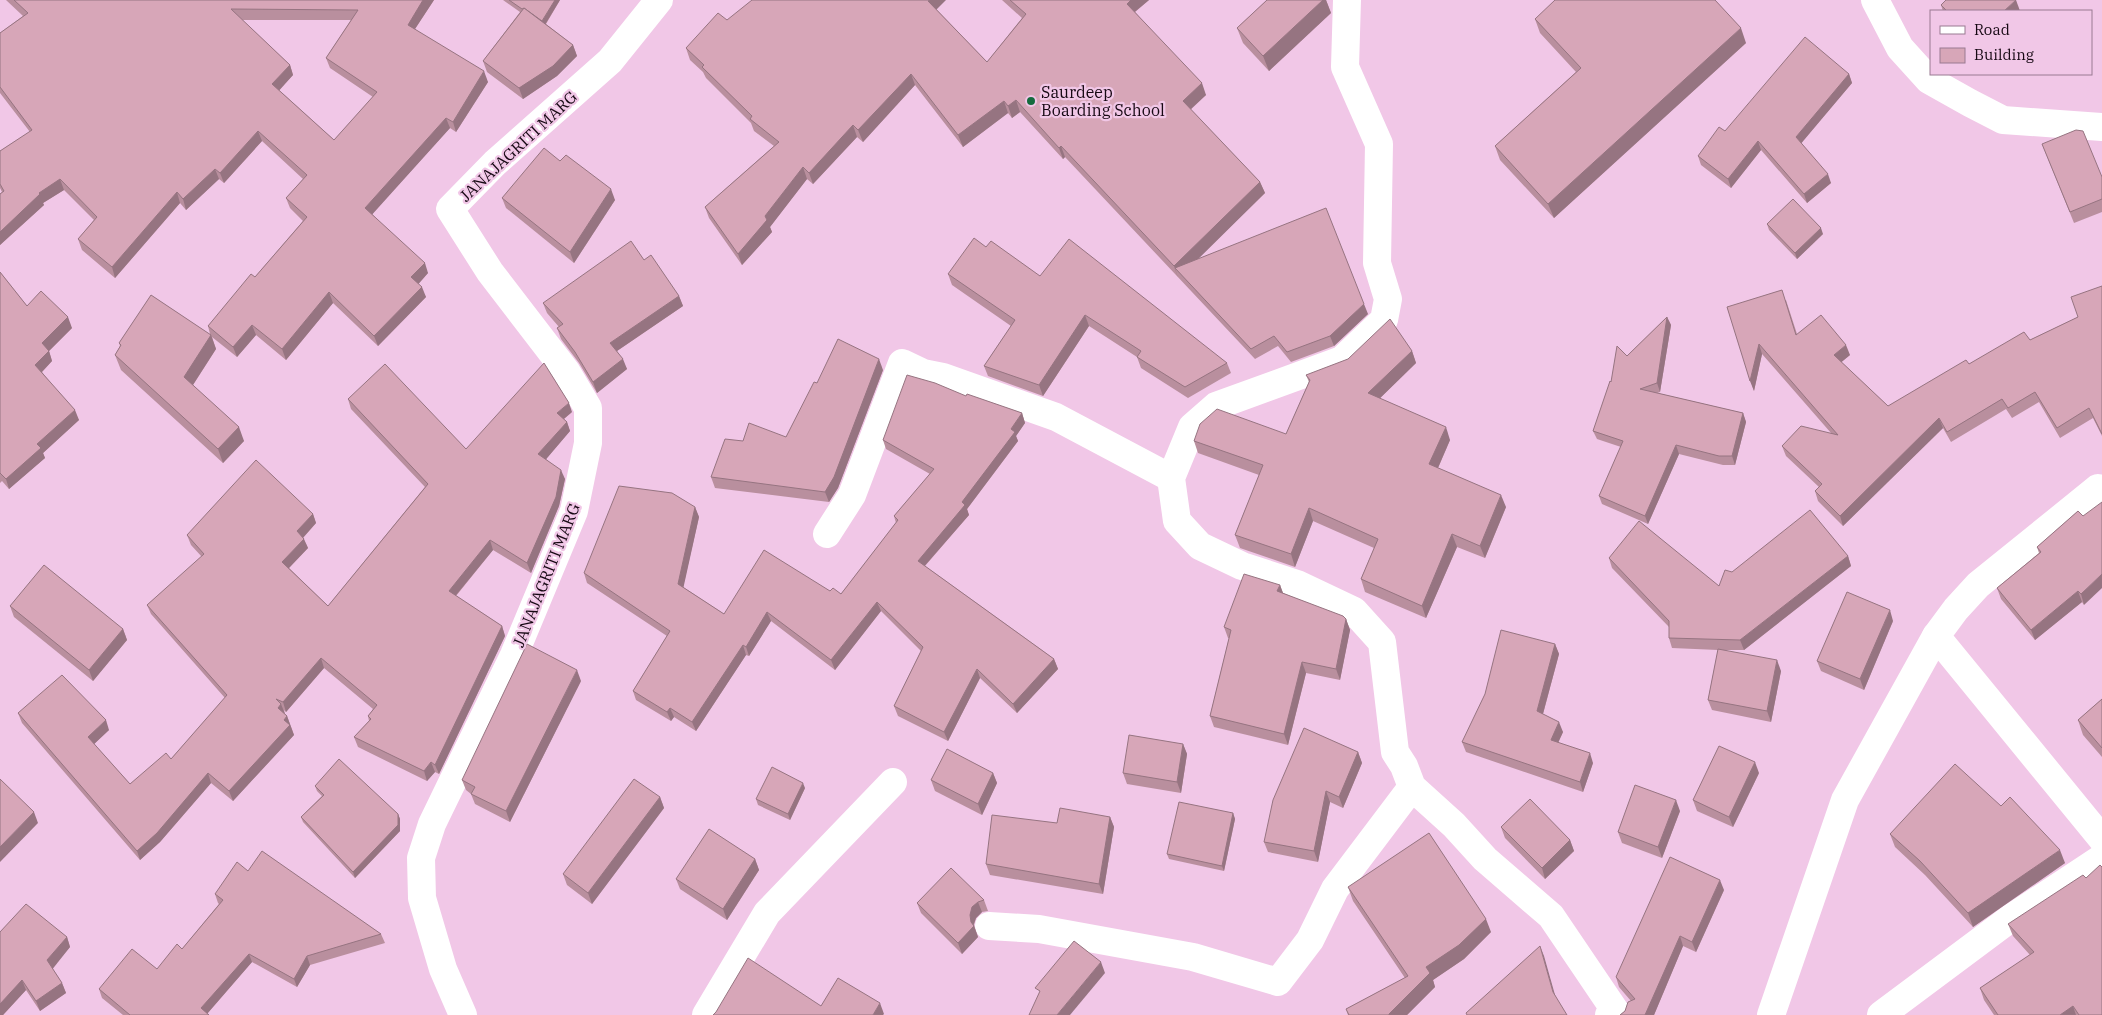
<svg xmlns="http://www.w3.org/2000/svg" width="2102" height="1015" viewBox="0 0 2102 1015" font-family="'IBM Plex Serif',serif">
<rect width="100%" height="100%" fill="#f1c7e7"/>
<g fill="none" stroke-linecap="round" stroke-linejoin="round">
<g stroke="#fff" stroke-width="28">
<polyline points="1347,0 1345,67 1379,144 1377,263 1388,299 1384,320 1342,360 1216,406 1192,427 1171,478 1177,521 1200,546 1242,566 1297,584 1354,611 1382,642 1395,752 1404,766 1412,787 1454,825 1485,859 1551,916 1616,1012 1609,1015"/>
<polyline points="1875,0 1900,48 1929,80 1970,103 2003,120 2102,127"/>
<polyline points="2102,495 2098,488 1978,585 1956,609 1936,636 2102,839"/>
<polyline points="827,534 852,495 902,363 923,373 943,377 1056,417 1171,478"/>
<polyline points="989,926 1039,929 1193,957 1278,982 1310,940 1335,889 1412,787"/>
<polyline points="463,1015 443,969 422,898 421,858 432,824 514,655 574,511 588,443 588,408 566,371 490,272 450,209 495,163 610,61 659,0"/>
<polyline points="706,1015 767,913 893,782"/>
<polyline points="1771,1015 1845,800 1936,636"/>
<polyline points="1881,1015 2011,918 2102,858"/>
</g>
</g>
<g fill="#b98f9e" fill-rule="evenodd">
<path d="M6,0h428l-19,29 73,53 -32,50 -6,-4 -78,86 56,59 -10,11 8,13 -48,49 -45,-43 -47,57 -30,-25 -19,22 -25,-20 4,12 -23,36 51,56 -21,22 -102,-93 -6,-15 5,-9 -1,-3 91,-9 -2,-8 47,-49 48,-56 -13,-13 -4,-10 17,-19 -41,-38 -38,42 -5,-4 -33,31 -6,-7 -65,75 -33,-28 -4,-11 16,-19 -30,-30 -21,13 1,2 -44,40v-51l2,-2 -2,-4v-37l30,-19 -30,-39v-60l23,-17zM242,20h109l-25,38 4,10 43,29 -39,43 -55,-50 14,-15 -3,-10z"/>
<polygon points="503,0 560,0 546,24 573,45 577,56 557,76 523,99 487,72 483,61 520,12"/>
<polygon points="1002,0 1149,0 1135,12 1206,95 1190,109 1260,182 1265,193 1197,259 1368,314 1334,346 1291,362 1278,346 1255,359 1065,157 1063,159 1020,112 1012,118 1008,113 963,147 915,85 863,142 857,137 813,184 807,179 770,227 772,232 742,265 709,218 705,207 774,146 754,131 751,123 706,78 703,72 690,60 686,48 727,20 936,9 987,62 1022,18"/>
<polygon points="1267,0 1326,0 1331,13 1269,71 1243,43 1237,28"/>
<polygon points="1941,5 2020,11 1943,11"/>
<polygon points="1535,19 1746,43 1554,218 1500,160 1495,146 1576,72 1540,33"/>
<polygon points="1849,74 1852,83 1801,143 1831,183 1807,203 1761,150 1731,188 1701,165 1698,156 1725,131"/>
<polygon points="2042,144 2102,177 2102,212 2074,223"/>
<polygon points="560,161 615,200 574,263 506,208 502,198"/>
<polygon points="1767,224 1823,234 1797,259 1769,230"/>
<polygon points="986,247 1040,276 1227,363 1231,373 1188,398 1141,368 1137,357 1089,326 1043,396 988,376 984,366 1011,326 952,285 948,274"/>
<polygon points="644,260 679,296 683,306 617,351 627,369 597,393 579,363 561,339 557,328 559,327 547,313 543,303"/>
<polygon points="0,272 27,306 72,328 49,351 52,361 42,372 79,420 43,453 45,458 9,489 2,481 0,483"/>
<polygon points="2102,286 2102,436 2093,418 2060,438 2039,402 2012,418 2006,409 1951,442 1943,428 1843,526 1818,501 1815,491 1819,487 1786,456 1782,446 1831,433 1762,354 1754,391 1727,307 1786,300 1797,334 1850,355 1841,362 1888,406 1969,364 2030,340 2078,317"/>
<polygon points="1667,317 1671,325 1660,392 1657,393 1743,413 1746,422 1735,465 1723,465 1679,454 1648,524 1602,504 1599,496 1621,447 1597,439 1593,431 1611,382 1627,356"/>
<polygon points="1412,351 1416,363 1380,398 1450,440 1438,468 1506,507 1485,558 1457,547 1426,618 1365,592 1361,579 1374,548 1313,521 1295,567 1240,548 1235,535 1259,475 1198,453 1194,441 1286,434 1309,382 1306,375"/>
<polygon points="883,370 838,488 829,502 715,488 711,477 743,441 786,437 817,383"/>
<polygon points="966,396 1022,413 1025,423 1016,436 1018,441 967,509 969,515 925,566 1054,659 1058,669 1017,713 980,678 948,741 898,716 894,706 921,651 881,611 835,670 771,621 749,656 746,655 696,731 674,717 671,721 636,700 633,691 667,636 587,583 584,573 695,507 699,517 683,587 724,614 830,591 841,594 896,523 894,516 930,474 886,449 883,440"/>
<polygon points="348,399 466,449 572,412 564,419 567,422 570,431 546,459 565,479 559,506 531,573 493,550 456,596 502,626 505,636 439,774 435,772 427,781 358,747 354,737 369,721 368,716 373,709 324,668 286,712 284,710 285,714 287,716 294,735 233,801 211,783 160,842 140,860 22,723 18,713 109,730 94,744 130,784 171,759 225,698 151,614 147,605 202,557 191,545 187,535 313,514 316,523 303,538 308,548 289,568 328,606 425,487 351,409"/>
<polygon points="2078,511 2084,605 2082,602 2035,640 2001,599 1997,588 2039,553 2037,547"/>
<polygon points="1848,556 1851,566 1744,650 1724,650 1781,671 1771,722 1712,710 1708,700 1718,650 1672,648 1669,638 1669,627 1612,568 1609,558 1719,586 1732,572"/>
<polygon points="1280,585 1283,593 1346,619 1350,630 1340,680 1306,673 1288,745 1214,727 1210,716 1229,638 1228,638 1224,627"/>
<polygon points="10,606 123,629 127,640 93,681 14,617"/>
<polygon points="1893,621 1864,690 1821,671 1817,661"/>
<polygon points="1555,644 1559,654 1543,714 1563,732 1558,742 1593,763 1583,792 1466,752 1462,742"/>
<polygon points="581,681 510,822 475,804 471,794 466,790 462,780"/>
<polygon points="2102,699 2102,757 2083,735 2078,720"/>
<polygon points="1183,744 1187,754 1181,793 1127,784 1123,773"/>
<polygon points="1358,752 1362,763 1343,808 1330,802 1318,862 1268,852 1264,842"/>
<polygon points="993,773 997,783 982,815 935,791 931,780"/>
<polygon points="1759,773 1733,827 1697,811 1693,800"/>
<polygon points="315,786 398,814 400,819 400,831 355,878 303,822 301,817 322,796 317,791"/>
<polygon points="805,788 790,820 758,805 756,799"/>
<polygon points="660,797 664,808 592,904 567,885 563,874"/>
<polygon points="2001,806 2065,863 1973,927 1925,875 1895,847 1890,834"/>
<polygon points="1680,811 1662,858 1622,843 1618,832"/>
<polygon points="1233,813 1235,819 1224,871 1169,859 1167,854"/>
<polygon points="1110,817 1114,827 1103,894 990,875 986,864 1057,823"/>
<polygon points="1501,827 1570,840 1574,851 1545,879 1505,838"/>
<polygon points="755,859 759,870 727,920 680,889 676,879"/>
<polygon points="248,871 381,934 385,943 310,965 297,987 252,962 207,1014 209,1015 123,1015 102,998 99,989 157,969 182,949 219,904 218,903 215,894"/>
<polygon points="1348,887 1491,932 1464,959 1433,980 1435,987 1407,1015 1348,1015 1346,1009 1405,978 1353,901"/>
<polygon points="1724,890 1696,952 1683,946 1654,1015 1620,1015 1625,1011 1631,1001 1619,987 1616,977"/>
<polygon points="984,900 988,911 982,912 976,918 974,925 978,937 962,954 921,913 917,903"/>
<polygon points="2008,924 2102,1015 1994,1015 1984,1000 1980,988 2030,955 2013,936"/>
<polygon points="0,932 67,937 70,947 52,968 62,983 66,993 40,1011 26,990 3,1015 0,1015"/>
</g>
<g fill="#967481">
<polygon points="423,0 434,0 411,35 408,25"/>
<polygon points="555,0 560,0 543,28 541,23"/>
<polygon points="930,0 946,0 933,13 928,1"/>
<polygon points="1131,0 1149,0 1131,15 1127,4"/>
<polygon points="1323,0 1326,0 1331,13 1269,71 1263,56"/>
<polygon points="2016,0 2020,11 2004,11"/>
<polygon points="1741,28 1746,43 1554,218 1548,204"/>
<polygon points="573,45 577,56 557,76 523,99 519,88"/>
<polygon points="290,65 293,75 276,94 272,84"/>
<polygon points="484,71 488,82 456,132 453,122"/>
<polygon points="911,74 915,85 863,142 858,130"/>
<polygon points="1849,74 1852,83 1799,146 1796,137"/>
<polygon points="1202,83 1206,95 1187,113 1183,101"/>
<polygon points="1016,100 1020,112 1012,118 1008,106"/>
<polygon points="1004,101 1008,113 963,147 958,135"/>
<polygon points="446,118 450,128 369,218 365,208"/>
<polygon points="853,125 857,137 813,184 809,173"/>
<polygon points="258,131 262,141 224,183 220,173"/>
<polygon points="1758,141 1761,150 1731,188 1728,179"/>
<polygon points="1061,146 1065,157 1063,159 1059,148"/>
<polygon points="803,167 807,179 770,227 772,232 742,265 738,254 765,216"/>
<polygon points="215,169 219,179 186,210 183,199"/>
<polygon points="1828,174 1831,183 1807,203 1804,194"/>
<polygon points="60,179 64,190 43,203 44,205 0,245 0,232 39,193"/>
<polygon points="1260,182 1265,193 1182,275 1175,268 1178,278 1174,266"/>
<polygon points="611,189 615,200 574,263 570,252"/>
<polygon points="177,192 180,203 115,278 112,267"/>
<polygon points="1821,228 1823,234 1797,259 1795,253"/>
<polygon points="425,263 428,273 415,288 411,277"/>
<polygon points="422,287 426,297 378,346 374,336"/>
<polygon points="329,292 333,303 286,360 282,349"/>
<polygon points="679,296 683,306 614,353 610,343"/>
<polygon points="1364,304 1368,314 1334,346 1330,336"/>
<polygon points="1085,315 1089,326 1043,396 1039,385"/>
<polygon points="68,317 72,328 46,354 42,343"/>
<polygon points="1667,317 1671,325 1660,392 1657,383"/>
<polygon points="252,325 256,335 237,357 233,347"/>
<polygon points="211,335 216,349 189,391 184,377"/>
<polygon points="1759,344 1762,354 1754,391 1750,381"/>
<polygon points="1846,345 1850,355 1838,365 1834,355"/>
<polygon points="49,351 52,361 39,375 35,365"/>
<polygon points="1412,351 1416,363 1372,406 1368,393"/>
<polygon points="623,359 627,369 597,393 593,382"/>
<polygon points="879,359 883,370 838,488 829,502 825,492"/>
<polygon points="569,403 572,412 560,422 557,413"/>
<polygon points="75,410 79,420 43,453 45,458 9,489 6,479 37,444"/>
<polygon points="1022,413 1025,423 1016,436 1018,441 967,509 969,515 921,570 918,561 962,502"/>
<polygon points="1743,413 1746,422 1735,465 1732,456"/>
<polygon points="1939,418 1943,428 1843,526 1840,516"/>
<polygon points="567,422 570,431 542,464 538,454"/>
<polygon points="239,427 244,441 223,463 218,449"/>
<polygon points="1446,427 1450,440 1434,477 1429,464"/>
<polygon points="1676,445 1679,454 1648,524 1645,516"/>
<polygon points="561,470 565,479 559,506 531,573 527,563"/>
<polygon points="1501,495 1506,507 1485,558 1480,546"/>
<polygon points="695,507 699,517 682,594 678,584"/>
<polygon points="1309,508 1313,521 1295,567 1291,554"/>
<polygon points="313,514 316,523 300,541 297,531"/>
<polygon points="1452,534 1457,547 1426,618 1422,606"/>
<polygon points="304,539 308,548 286,571 282,562"/>
<polygon points="490,540 493,550 452,600 449,591"/>
<polygon points="1848,556 1851,566 1744,650 1740,640"/>
<polygon points="2102,574 2102,588 2084,605 2081,594"/>
<polygon points="1280,585 1284,596 1277,591"/>
<polygon points="2078,591 2082,602 2035,640 2031,630"/>
<polygon points="877,602 881,611 835,670 831,660"/>
<polygon points="1890,610 1893,621 1864,690 1860,679"/>
<polygon points="767,612 771,621 749,656 746,647"/>
<polygon points="1346,619 1350,630 1340,680 1336,669"/>
<polygon points="502,626 505,636 439,774 435,765"/>
<polygon points="123,629 127,640 93,681 89,670"/>
<polygon points="1555,644 1559,654 1541,721 1537,711"/>
<polygon points="743,645 746,655 696,731 692,722"/>
<polygon points="321,658 324,668 286,712 283,702"/>
<polygon points="1054,659 1058,669 1017,713 1013,704"/>
<polygon points="1777,660 1781,671 1771,722 1767,711"/>
<polygon points="1302,662 1306,673 1288,745 1284,734"/>
<polygon points="977,669 980,678 948,741 944,732"/>
<polygon points="577,670 581,681 510,822 506,811"/>
<polygon points="281,704 285,714 278,708"/>
<polygon points="670,708 674,717 671,721 667,712"/>
<polygon points="287,716 294,735 233,801 229,791"/>
<polygon points="106,720 109,730 92,746 88,737"/>
<polygon points="1559,722 1563,732 1555,750 1551,740"/>
<polygon points="1183,744 1187,754 1181,793 1177,782"/>
<polygon points="1358,752 1362,763 1343,808 1339,797"/>
<polygon points="1590,753 1593,763 1583,792 1580,782"/>
<polygon points="431,762 435,772 427,781 424,771"/>
<polygon points="1755,762 1759,773 1733,827 1729,817"/>
<polygon points="208,773 211,783 160,842 140,860 137,851"/>
<polygon points="993,773 997,783 982,815 978,804"/>
<polygon points="803,783 805,788 790,820 788,814"/>
<polygon points="1326,791 1330,802 1318,862 1314,851"/>
<polygon points="660,797 664,808 592,904 588,893"/>
<polygon points="1676,800 1680,811 1662,858 1658,847"/>
<polygon points="34,812 38,823 0,862 0,847"/>
<polygon points="1233,813 1235,819 1224,871 1222,866"/>
<polygon points="398,814 400,819 400,831 355,878 353,872"/>
<polygon points="1110,817 1114,827 1103,894 1099,884"/>
<polygon points="1570,840 1574,851 1545,879 1542,868"/>
<polygon points="2060,850 2065,863 1973,927 1968,913"/>
<polygon points="755,859 759,870 727,920 723,909"/>
<polygon points="1720,880 1724,890 1696,952 1692,942"/>
<polygon points="978,902 982,912 976,918 973,926 974,926 978,937 962,954 958,943 971,922 970,915 972,907"/>
<polygon points="1486,919 1491,932 1464,959 1433,980 1435,987 1407,1015 1389,1015 1389,1014 1426,967"/>
<polygon points="1680,936 1683,946 1654,1015 1645,1015"/>
<polygon points="67,937 70,947 51,971 47,960"/>
<polygon points="1540,946 1544,956 1557,1002 1553,992"/>
<polygon points="249,954 252,962 206,1015 201,1008"/>
<polygon points="307,956 310,965 297,987 294,979"/>
<polygon points="1101,962 1105,973 1070,1015 1057,1015"/>
<polygon points="22,980 26,990 3,1015 0,1015 0,1004"/>
<polygon points="62,983 66,993 40,1011 36,1001"/>
<polygon points="880,1003 884,1014 883,1015 873,1015"/>
<polygon points="2073,1006 2076,1015 2060,1015"/>
</g>
<g fill="#d7a6b8" stroke="#967481" fill-rule="evenodd">
<path d="M14,0h409l-15,25 76,46 -31,51 -7,-4 -81,90 60,55 -14,14 11,10 -48,49 -45,-44 -47,57 -30,-24 -19,22 -25,-21 43,-52 4,3 52,-60 -21,-19 21,-23 -49,-44 -38,42 -5,-4 -32,30 -6,-7 -65,75 -34,-28 19,-22 -37,-38 -21,14 1,1 -40,38v-38l4,-3 -4,-7v-33l32,-21 -32,-43v-54l28,-20zM231,9l127,1 -32,48 51,34 -43,48 -62,-56 18,-19z"/>
<polygon points="509,0 555,0 542,21 524,8 522,9"/>
<polygon points="752,0 930,0 928,1 987,62 1026,14 1010,0 1131,0 1127,4 1202,83 1183,101 1260,182 1174,266 1061,146 1059,148 1016,100 1008,106 1004,101 958,135 911,74 858,130 853,125 809,173 803,167 765,216 767,220 738,254 705,207 779,142 750,119 752,116 702,67 704,65 686,48 718,13 727,20"/>
<polygon points="1267,0 1323,0 1263,56 1237,28"/>
<polygon points="1555,0 1715,0 1741,28 1548,204 1495,146 1581,68 1535,19"/>
<polygon points="1946,0 2016,0 2004,11 1947,11 1941,5"/>
<polygon points="524,8 573,45 553,66 519,88 483,61"/>
<polygon points="1805,37 1849,74 1796,137 1828,174 1804,194 1758,141 1728,179 1698,156 1719,127 1725,131"/>
<polygon points="2076,130 2083,131 2102,177 2102,199 2070,212 2042,144"/>
<polygon points="544,148 560,161 566,155 611,189 570,252 502,198"/>
<polygon points="1793,199 1821,228 1795,253 1767,224"/>
<polygon points="1326,208 1364,304 1330,336 1287,352 1274,336 1251,349 1175,268"/>
<polygon points="974,238 986,247 991,241 1040,276 1069,239 1227,363 1185,387 1137,357 1141,351 1085,315 1039,385 984,366 1015,320 948,274"/>
<polygon points="631,241 644,260 651,255 679,296 610,343 623,359 593,382 575,352 557,328 563,324 543,303"/>
<polygon points="0,272 27,306 41,291 68,317 42,343 49,351 35,365 75,410 37,444 41,448 6,479 0,473"/>
<polygon points="2102,286 2102,434 2089,408 2057,428 2035,392 2008,408 2002,399 1947,432 1939,418 1840,516 1815,491 1822,484 1782,446 1801,426 1838,435 1759,344 1750,381 1727,307 1782,290 1796,335 1821,315 1846,345 1834,355 1888,406 1966,360 1969,364 2024,332 2030,340 2078,317 2071,297"/>
<polygon points="151,295 211,335 184,377 239,427 218,449 115,355 121,345 119,343"/>
<polygon points="1667,317 1657,383 1640,389 1743,413 1732,456 1719,456 1676,445 1645,516 1599,496 1623,441 1593,431 1610,381 1611,382 1617,346 1627,356"/>
<polygon points="1390,319 1412,351 1368,393 1446,427 1429,464 1501,495 1480,546 1452,534 1422,606 1361,579 1378,539 1309,508 1291,554 1235,535 1263,465 1194,441 1200,424 1217,409 1286,434 1310,380 1306,375 1348,359"/>
<polygon points="838,339 879,359 834,477 825,492 711,477 725,439 743,441 749,423 786,437 814,382 817,383"/>
<polygon points="544,363 569,403 557,413 567,422 538,454 561,470 556,497 527,563 490,540 449,591 502,626 435,765 431,762 424,771 354,737 371,719 368,716 377,705 321,658 283,702 276,699 281,704 278,708 287,716 284,720 290,725 229,791 208,773 157,833 137,851 18,713 62,675 106,720 88,737 130,784 166,753 171,759 227,695 147,605 204,554 187,535 256,460 313,514 297,531 304,539 282,562 328,606 428,484 348,399 385,364 466,449"/>
<polygon points="907,375 935,383 966,396 967,394 1022,413 1011,429 1015,432 962,502 965,505 918,561 1054,659 1013,704 977,669 944,732 894,706 923,647 877,602 831,660 767,612 746,647 743,645 692,722 670,708 667,712 633,691 670,631 584,573 619,486 672,493 695,507 678,584 724,614 764,550 830,591 833,588 841,594 898,520 894,516 934,469 883,440"/>
<polygon points="2102,502 2102,574 2081,594 2078,591 2031,630 1997,588 2041,552 2037,547 2078,511 2083,516"/>
<polygon points="1810,510 1848,556 1740,640 1669,638 1669,621 1609,558 1639,521 1719,586 1725,570 1732,572"/>
<polygon points="44,565 123,629 89,670 10,606"/>
<polygon points="1244,574 1280,585 1277,591 1343,616 1346,619 1336,669 1302,662 1284,734 1210,716 1231,630 1224,627"/>
<polygon points="1847,592 1890,610 1860,679 1817,661"/>
<polygon points="1501,630 1555,644 1537,711 1559,722 1551,740 1590,753 1580,782 1462,742 1485,694"/>
<polygon points="527,644 577,670 506,811 471,794 475,787 462,780"/>
<polygon points="1718,649 1777,660 1767,711 1708,700"/>
<polygon points="2102,699 2102,748 2078,720"/>
<polygon points="1304,728 1358,752 1339,797 1326,791 1314,851 1264,842 1273,800"/>
<polygon points="1129,735 1183,744 1177,782 1123,773"/>
<polygon points="1719,746 1755,762 1729,817 1693,800"/>
<polygon points="947,749 993,773 978,804 931,780"/>
<polygon points="339,759 398,814 398,825 353,872 301,817 324,795 315,786"/>
<polygon points="1955,764 2001,806 2010,797 2060,850 1968,913 1920,861 1890,834"/>
<polygon points="772,767 803,783 788,814 756,799"/>
<polygon points="0,779 34,812 0,847"/>
<polygon points="634,779 660,797 588,893 563,874"/>
<polygon points="1635,785 1676,800 1658,847 1618,832"/>
<polygon points="1530,799 1570,840 1542,868 1501,827"/>
<polygon points="1179,802 1233,813 1222,866 1167,854"/>
<polygon points="1060,808 1110,817 1099,884 986,864 992,815 1057,823"/>
<polygon points="709,829 755,859 723,909 676,879"/>
<polygon points="1429,833 1486,919 1459,945 1426,967 1430,973 1389,1014 1389,1015 1349,1015 1346,1009 1408,976 1348,887"/>
<polygon points="262,851 381,934 307,956 294,979 249,954 201,1008 209,1015 130,1015 99,989 132,949 157,969 177,944 182,949 223,900 215,894 237,862 248,871"/>
<polygon points="1670,857 1720,880 1692,942 1680,936 1645,1015 1620,1015 1625,1011 1628,1002 1635,999 1616,977"/>
<polygon points="2100,865 2102,867 2102,1015 2079,1015 2073,1006 2060,1015 1998,1015 1980,988 2034,952 2008,924 2083,875 2086,878"/>
<polygon points="951,868 984,900 978,902 972,907 970,915 971,922 974,926 958,943 917,903"/>
<polygon points="26,904 67,937 47,960 62,983 36,1001 22,980 0,1004 0,932"/>
<polygon points="1074,941 1101,962 1057,1015 1029,1015 1040,991 1035,988"/>
<polygon points="1540,946 1553,992 1567,1015 1467,1015 1466,1013"/>
<polygon points="748,958 821,1006 838,978 880,1003 873,1015 713,1015 716,1012"/>
</g>
<circle fill="#156b3d" stroke="#f1c7e7" stroke-width="2" cx="1031" cy="101" r="5"/>
<g text-anchor="middle" stroke-width="4.5" stroke-linejoin="round" paint-order="stroke">
<g font-size="16" fill="#160813" stroke="#f1c7e7" text-anchor="start">
<text x="1041" y="98">Saurdeep<tspan x="1041" dy="18">Boarding School</tspan></text>
</g>
<g font-size="16" fill="#160813" stroke="#f1c7e7">
<text transform="translate(518 146) rotate(-43)" y="6">JANAJAGRITI MARG</text>
<text transform="translate(546 575) rotate(-68)" y="6">JANAJAGRITI MARG</text>
</g>
</g>
<rect x="1930" y="10" width="162" height="65" fill="#f1c7e7" stroke="#997b92"/>
<rect x="1940" y="26" width="25" height="8" fill="#ffffff" stroke="#997b92"/>
<text x="1974" y="35" font-size="15" fill="#160813">Road</text>
<rect x="1940" y="48" width="25" height="15" fill="#d7a6b8" stroke="#997b92"/>
<text x="1974" y="60" font-size="15" fill="#160813">Building</text>
</svg>
